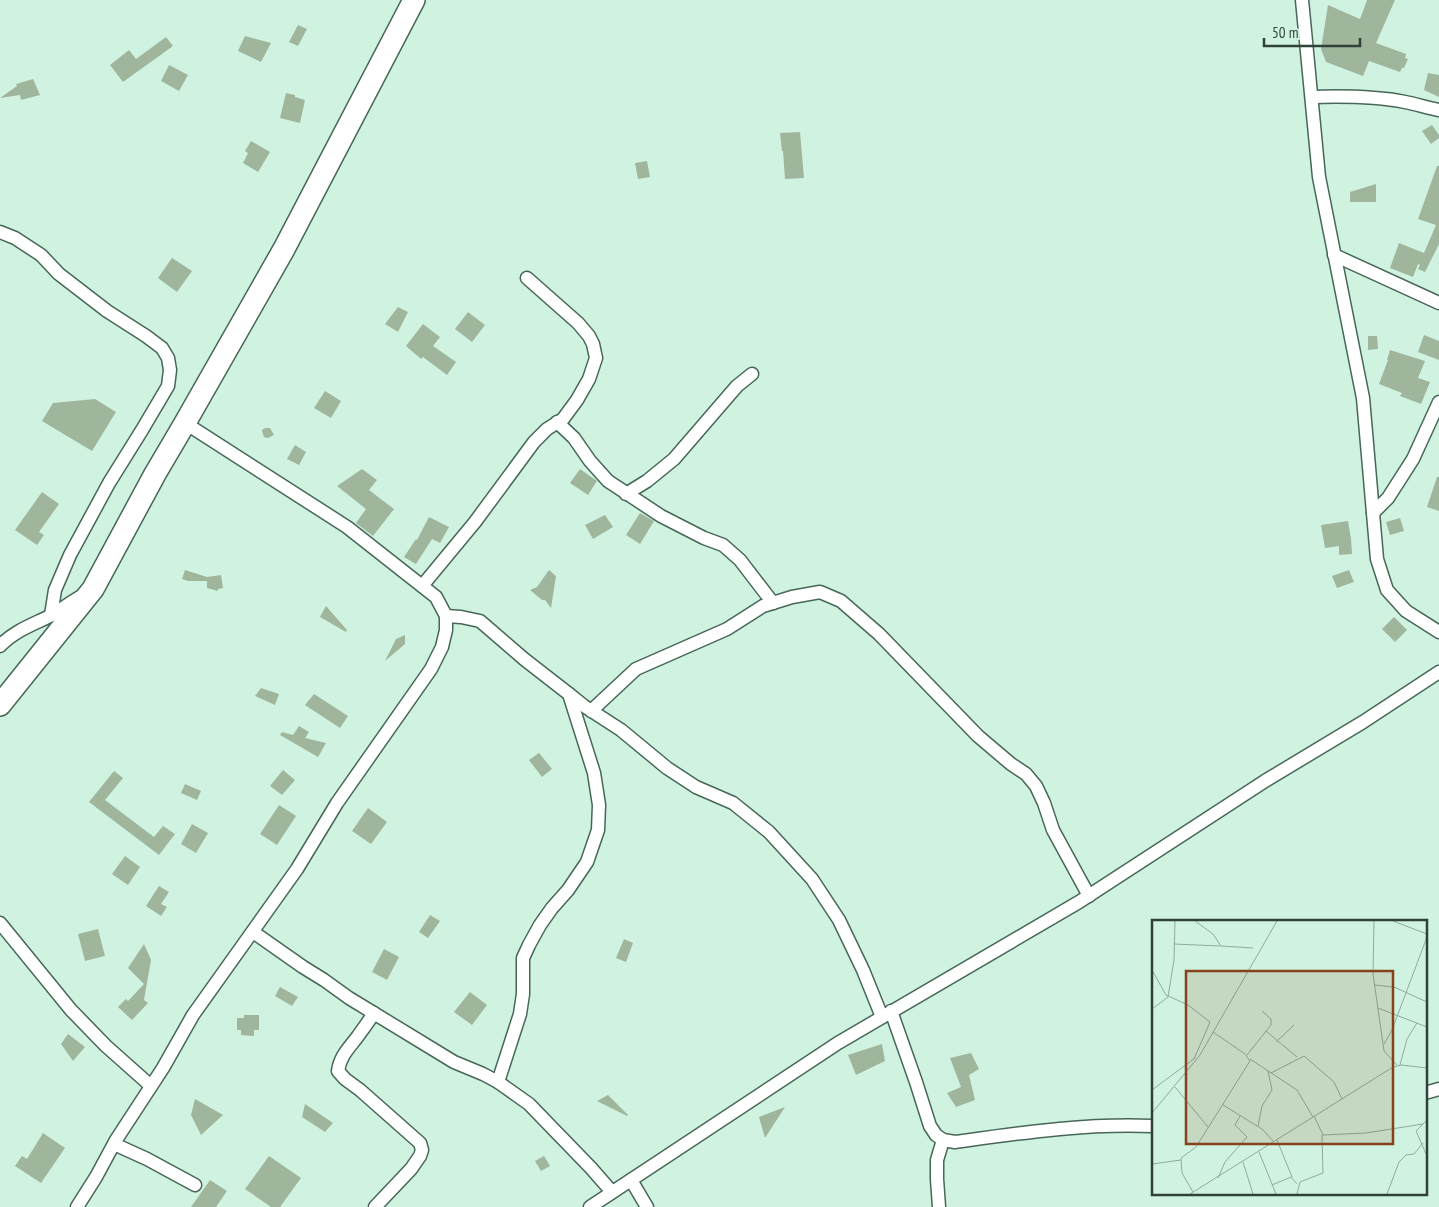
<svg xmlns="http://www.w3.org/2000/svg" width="1439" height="1207" viewBox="0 0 1439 1207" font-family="'PT Sans Narrow',sans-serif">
<rect width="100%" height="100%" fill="#cff3e0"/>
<g fill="#a0b69c">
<polygon points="1367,0 1395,0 1376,43 1406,54 1405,58 1408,59 1404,68 1402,68 1400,72 1369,61 1363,76 1326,62 1321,49 1328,5 1360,19"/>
<polygon points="298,25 307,29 298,46 289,42"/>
<polygon points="245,36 271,43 261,62 238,51"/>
<polygon points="166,37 173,46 123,82 110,65 129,50 136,59"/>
<polygon points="169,65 188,75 179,91 161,81"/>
<polygon points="1428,73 1439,75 1439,97 1424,90"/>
<polygon points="33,79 40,95 21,100 20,95 0,98 17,86 16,84"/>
<polygon points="286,93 295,95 295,97 305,100 300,123 280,118"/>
<polygon points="1432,125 1439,135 1439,138 1431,144 1422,131"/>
<polygon points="800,132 804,178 785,179 783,151 782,151 780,133"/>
<polygon points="251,141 270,152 258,172 243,163 248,153 245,151"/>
<polygon points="647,161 650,177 638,179 635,163"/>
<polygon points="1437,166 1439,166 1439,244 1425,272 1418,269 1420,265 1418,264 1413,277 1390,268 1399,243 1424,253 1436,225 1418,219"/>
<polygon points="1376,184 1376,202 1350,202 1350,192"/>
<polygon points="172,258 192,271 177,292 158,278"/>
<polygon points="398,307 408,312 398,332 385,324"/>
<polygon points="468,312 485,325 472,342 455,329"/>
<polygon points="423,324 440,337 433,346 456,362 447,375 423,357 421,359 406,346"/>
<polygon points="1424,335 1439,341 1439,360 1418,352"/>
<polygon points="1368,336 1377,336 1378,349 1368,350"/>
<polygon points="1390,350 1425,361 1418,378 1430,382 1421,404 1400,396 1402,393 1379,384 1388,360 1387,360"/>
<polygon points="325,391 341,401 331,418 314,408"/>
<polygon points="95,399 116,412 92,451 42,421 53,403"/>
<polygon points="266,428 270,428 274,435 268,438 264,437 262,431 263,429"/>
<polygon points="295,445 306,452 299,465 287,459"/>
<polygon points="362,469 377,480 369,490 394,509 373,536 356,523 366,509 337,486"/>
<polygon points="580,469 597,481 588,495 570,483"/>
<polygon points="1437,477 1439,477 1439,511 1427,507"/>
<polygon points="42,492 59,504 39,532 44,535 37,545 15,530"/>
<polygon points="640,513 654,521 640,544 626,535"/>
<polygon points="605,515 613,527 593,539 585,525"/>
<polygon points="429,517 449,527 440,543 432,539 416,564 404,557 416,539 417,540"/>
<polygon points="1400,518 1404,531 1390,535 1386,522"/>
<polygon points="1348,521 1351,539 1352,554 1339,555 1339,546 1325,548 1321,525"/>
<polygon points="185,570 207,577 221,575 223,588 218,589 218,591 207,588 207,581 188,581 182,579"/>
<polygon points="549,570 556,576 551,608 545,600 542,600 530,590 537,587"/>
<polygon points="1349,570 1354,582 1337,588 1332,576"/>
<polygon points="326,606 347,630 346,632 320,617"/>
<polygon points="1394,617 1407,630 1395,642 1382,629"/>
<polygon points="405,635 405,644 385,661 396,639"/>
<polygon points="261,688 279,694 275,705 255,696"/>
<polygon points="314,694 348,716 340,728 305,705"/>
<polygon points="299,726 309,732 305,738 326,743 318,757 280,735 282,732 293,735"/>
<polygon points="539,753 552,769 542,777 529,760"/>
<polygon points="283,770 295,780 282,795 270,786"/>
<polygon points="114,771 123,778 105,800 154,837 163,826 175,834 159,855 89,802"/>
<polygon points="185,784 201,791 197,800 181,793"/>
<polygon points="279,805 296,816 277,845 260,834"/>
<polygon points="368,808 387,822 371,844 352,831"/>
<polygon points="192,824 208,833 196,853 181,844"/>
<polygon points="125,856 140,867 128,885 112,874"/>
<polygon points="159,886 169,892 161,904 167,907 161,916 146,906"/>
<polygon points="430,915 440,921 428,938 419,932"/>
<polygon points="98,929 105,956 85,961 78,934"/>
<polygon points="624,939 633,943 626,962 616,958"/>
<polygon points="144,944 151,960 144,1000 148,1003 132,1020 118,1007 126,999 128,1001 144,984 128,968"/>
<polygon points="384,949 399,957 387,980 372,972"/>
<polygon points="280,987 298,997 292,1006 275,996"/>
<polygon points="470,992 487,1005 472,1025 454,1012"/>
<polygon points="244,1015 259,1015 259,1030 254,1030 254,1036 241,1035 241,1030 237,1030 237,1018 244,1018"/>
<polygon points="68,1034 85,1047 73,1061 61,1044"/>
<polygon points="882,1044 885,1061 856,1075 848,1055"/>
<polygon points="971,1053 979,1069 969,1075 975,1100 956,1107 947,1093 961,1087 950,1058"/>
<polygon points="608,1095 628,1115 627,1116 597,1101"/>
<polygon points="195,1099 223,1115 201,1135 191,1115"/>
<polygon points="305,1104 333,1123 325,1132 302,1117"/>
<polygon points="785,1107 765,1138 759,1117"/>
<polygon points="43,1133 65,1148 41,1183 15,1166 22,1156 27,1159"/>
<polygon points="269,1156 301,1178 280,1207 271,1207 245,1189"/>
<polygon points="544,1156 550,1166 541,1171 535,1161"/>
<polygon points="210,1180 227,1191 216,1207 191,1207"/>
</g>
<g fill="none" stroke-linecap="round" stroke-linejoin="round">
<g stroke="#476758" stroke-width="15">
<g id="minor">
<polyline points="1302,0 1319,177 1363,398 1377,559 1387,590 1406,611 1439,632"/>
<path d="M1312,97c31,-1 62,-1 93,5 11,2 23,6 34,8"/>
<polyline points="0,232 15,238 41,255 59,274 107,311 146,336 162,348 168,358 170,370 168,386 142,430 109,483 70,555 55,590 51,615"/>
<polyline points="1334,255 1439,303"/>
<polyline points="557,422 574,438 590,461 608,481 661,516 704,538 723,545 740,560 773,603"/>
<polyline points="626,494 647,481 674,459 737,386 752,374"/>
<polyline points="1373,513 1388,498 1413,459 1439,402"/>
<polyline points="422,586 475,522 534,442 547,429 563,419 577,400 589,379 596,358 593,344 589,336 578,323 527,278"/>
<polyline points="446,616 461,617 480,621 524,659 569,694 584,706 621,730 667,768 696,787 733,803 769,832 812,879 839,920 863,970 882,1017"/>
<path d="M0,646c14,-15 32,-21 50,-30 10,-6 20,-13 30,-19"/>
<polyline points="591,711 636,669 727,629 763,606 792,597 820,592 841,601 879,634 978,736 1011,764 1026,774 1036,786 1044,803 1053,830 1089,896"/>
<polyline points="0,923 71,1010 106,1046 151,1086"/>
<polyline points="253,932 303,967 324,980 349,998 454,1062 483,1074 498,1082 529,1104 591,1168 612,1192"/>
<path d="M891,1011l25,71 14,44 6,9 7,5 12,2c65,-9 131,-19 198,-16"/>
<path d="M374,1013c-5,8 -11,16 -16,23 -9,12 -18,20 -20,35l7,8 15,11 60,53 2,7 -2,6 -9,13 -36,38"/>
<polyline points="498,1082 520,1014 523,994 523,958 529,945 540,925 552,908 568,890 587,862 598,830 599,805 594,773 569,694"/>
<polyline points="1425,1093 1439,1089"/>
<polyline points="114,1144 147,1159 195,1185"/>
<polyline points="631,1180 647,1207"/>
<polyline points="77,1207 96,1177 116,1140 163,1068 193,1015 297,869 337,803 431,669 442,647 446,630 446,616 436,597 347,527 185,423"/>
<polyline points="590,1207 838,1043 1079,902 1265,781 1363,722 1439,672"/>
<polyline points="939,1207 937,1179 937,1160 943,1140"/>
</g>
</g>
<g stroke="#476758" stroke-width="24">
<polyline id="trunk" points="0,705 93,589 155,474 185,423 284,249 414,0"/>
</g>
<use href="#minor" stroke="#fff" stroke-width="12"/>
<use href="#trunk" stroke="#fff" stroke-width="21"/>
</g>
<g transform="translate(1152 920)">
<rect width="275" height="275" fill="#cff3e0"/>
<path fill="none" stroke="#90ab9d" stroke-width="1" d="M43,1l18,13 8,12 32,2M222,1l-1,53 11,77 13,14M241,1l34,13M22,24l46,2M0,50l14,25 22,10 22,17 -16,37M222,65l20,2 33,15M226,88l49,19M0,89l16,-12 6,-37 1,-39M114,111l31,26M124,122l18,-17M232,124l8,-14 35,-93M95,135l24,-30v-6l-9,-8M98,139l47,31 16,27M248,145l7,-26 10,-16M119,153l33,-17 30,26 8,17M23,167l33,40M0,170l43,-32M71,185l39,24 12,13M0,193l48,-58 77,-134M162,196l9,19 43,-2 57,-9M275,200l-11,11 11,25M106,206l4,-20 10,-16 -4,-19M125,220l15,37M107,232l17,42M91,242l10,32M0,244l29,-4M66,258l7,-16 22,-25 -12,-12 5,-9M120,265l19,-8 6,7M41,272l-11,-19 -1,-15 15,-11 54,-86 -5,-7 -32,-22M38,274l203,-127 8,-2 26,3M145,274l3,-12 23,-9 -1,-38M235,274l12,-32 7,-7 8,-1 9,-11"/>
<path fill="#88421b" fill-opacity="0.15" stroke="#88421b" stroke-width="2.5" d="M34,51h207v173h-207z"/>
<rect width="275" height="275" fill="none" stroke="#314039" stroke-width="2.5"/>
</g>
<path d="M1264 38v8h96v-8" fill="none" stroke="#314039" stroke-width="2.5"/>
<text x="1272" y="38" font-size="15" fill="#314039" stroke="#cff3e0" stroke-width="4" paint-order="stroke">50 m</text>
</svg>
